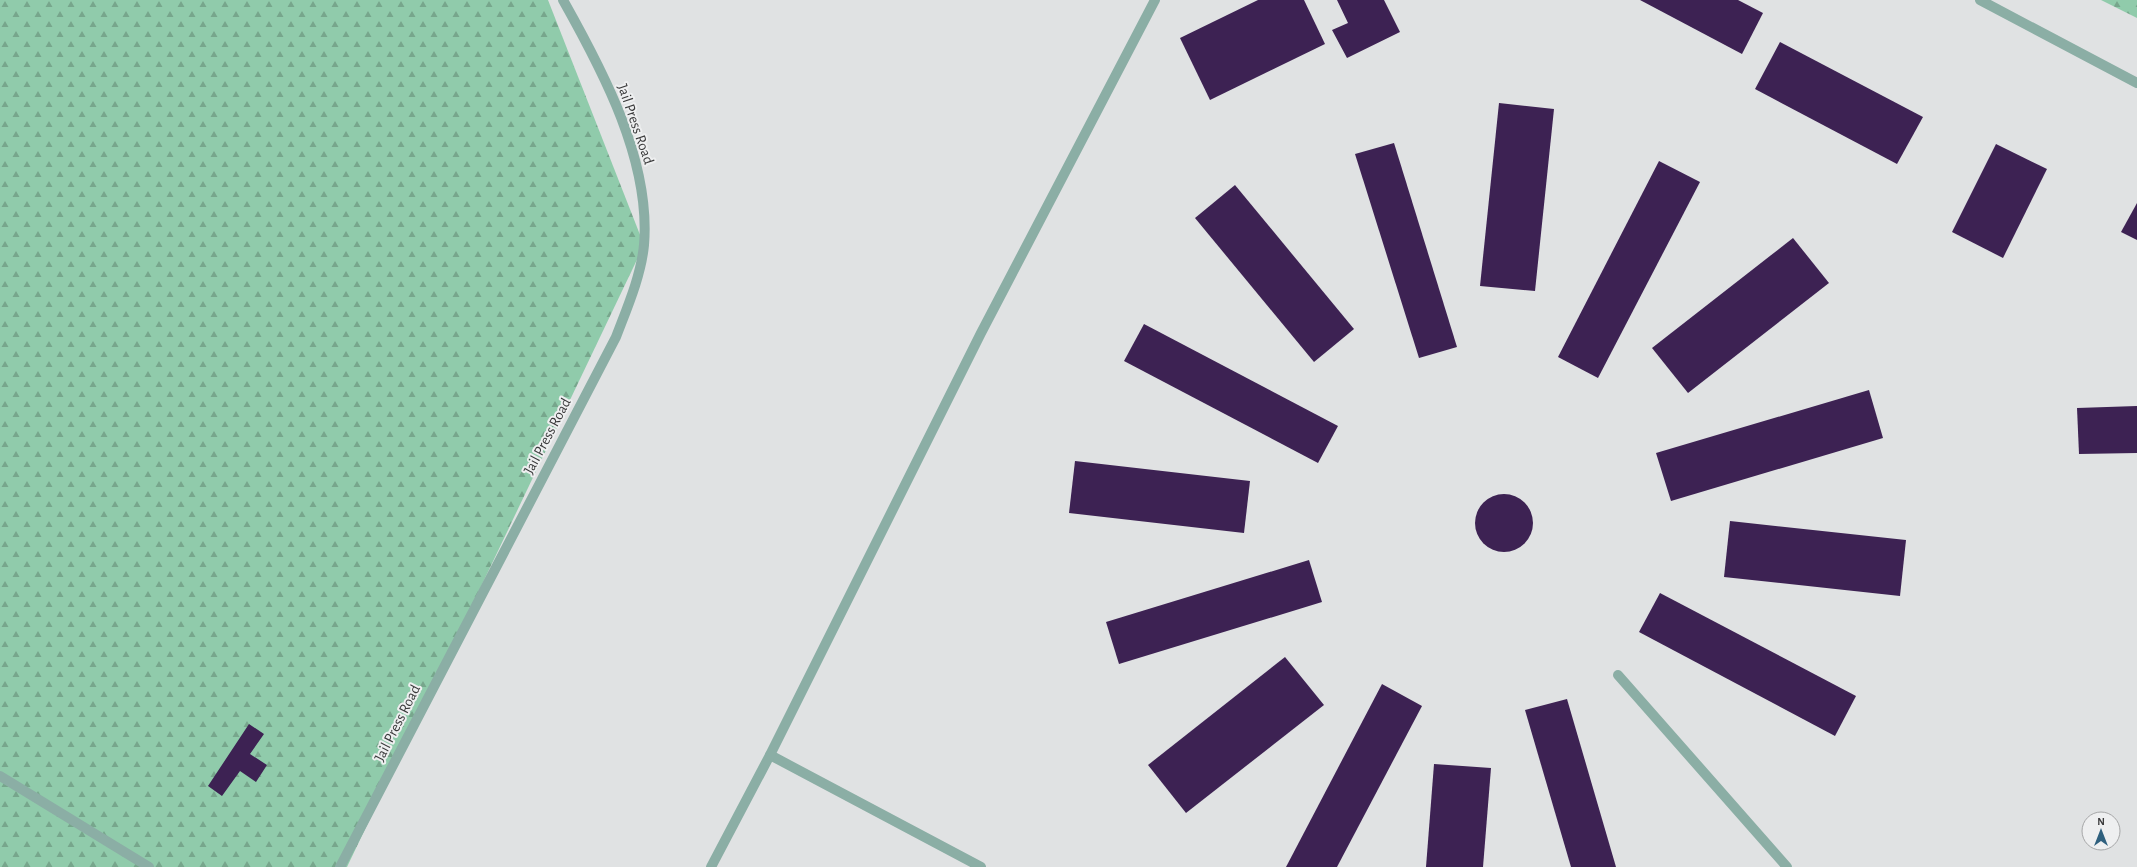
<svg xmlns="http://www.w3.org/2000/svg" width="2137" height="867" viewBox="0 0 2137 867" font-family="'Alegreya Sans',sans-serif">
<defs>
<pattern id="forest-firs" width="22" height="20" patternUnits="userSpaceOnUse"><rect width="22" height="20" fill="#90cbab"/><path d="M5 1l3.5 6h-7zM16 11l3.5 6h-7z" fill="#77a68c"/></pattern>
</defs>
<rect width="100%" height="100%" fill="#e0e2e3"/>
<g fill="url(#forest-firs)">
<polygon points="0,0 548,0 644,245 347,867 0,867"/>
<polygon points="2101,0 2137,0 2137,18"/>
</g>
<g fill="#3d2253">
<polygon points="1258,0 1304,0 1325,44 1210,100 1180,38"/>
<polygon points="1337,0 1384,0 1400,32 1347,58 1332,30 1348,23"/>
<polygon points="1640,0 1738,0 1763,13 1742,54"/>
<polygon points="1780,42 1923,117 1897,164 1755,89"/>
<polygon points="1499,103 1554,109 1535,291 1480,286"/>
<polygon points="1394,143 1457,347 1419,358 1355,154"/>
<polygon points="1996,144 2047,169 2003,258 1952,232"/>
<polygon points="1659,161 1700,182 1598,378 1558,357"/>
<polygon points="1235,185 1354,329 1314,362 1195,218"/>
<polygon points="2137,203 2137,240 2121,232"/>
<polygon points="1793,238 1829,283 1688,393 1652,348"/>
<polygon points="1144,324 1338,426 1318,463 1124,361"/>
<polygon points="1869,390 1883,438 1671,501 1656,453"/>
<polygon points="2137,406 2137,453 2079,454 2077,408"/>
<polygon points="1075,461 1250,481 1244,533 1069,513"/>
<circle cx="1504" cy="523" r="29"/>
<polygon points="1730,521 1906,540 1900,596 1724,577"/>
<polygon points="1309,560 1322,602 1119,664 1106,622"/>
<polygon points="1660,593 1856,696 1835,736 1639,632"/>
<polygon points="1285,657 1324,705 1186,813 1148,765"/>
<polygon points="1382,684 1422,706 1337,867 1286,867"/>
<polygon points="1567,699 1616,867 1571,867 1525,710"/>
<polygon points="249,724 264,734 250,754 267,765 256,782 240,771 222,796 208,786"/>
<polygon points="1434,764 1491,768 1483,867 1426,867"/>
</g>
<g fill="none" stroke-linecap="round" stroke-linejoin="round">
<g stroke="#8baea5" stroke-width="10">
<polyline points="1980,0 2137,83"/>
<polyline points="1618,675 1787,867"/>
<polyline points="770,755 981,867"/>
<polyline points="0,776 149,867"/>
<path d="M340,867l276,-530c11,-29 25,-61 28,-92 7,-84 -41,-174 -81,-245"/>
<polyline points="711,867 770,755 981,333 1155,0"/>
</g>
</g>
<g text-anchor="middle" stroke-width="4" stroke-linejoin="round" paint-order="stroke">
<g font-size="15" fill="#3a3a3b" stroke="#eeeff0">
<text transform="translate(636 124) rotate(71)" y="5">Jail Press Road</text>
<text transform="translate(547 436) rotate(-62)" y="5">Jail Press Road</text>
<text transform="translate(397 723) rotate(-63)" y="5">Jail Press Road</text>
</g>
</g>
<g transform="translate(2101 831)"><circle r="19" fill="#eeeff0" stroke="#a6a7a8"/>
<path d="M0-3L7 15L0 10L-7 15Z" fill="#2f607e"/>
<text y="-6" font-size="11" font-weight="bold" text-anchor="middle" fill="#3a3a3b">N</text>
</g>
</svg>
